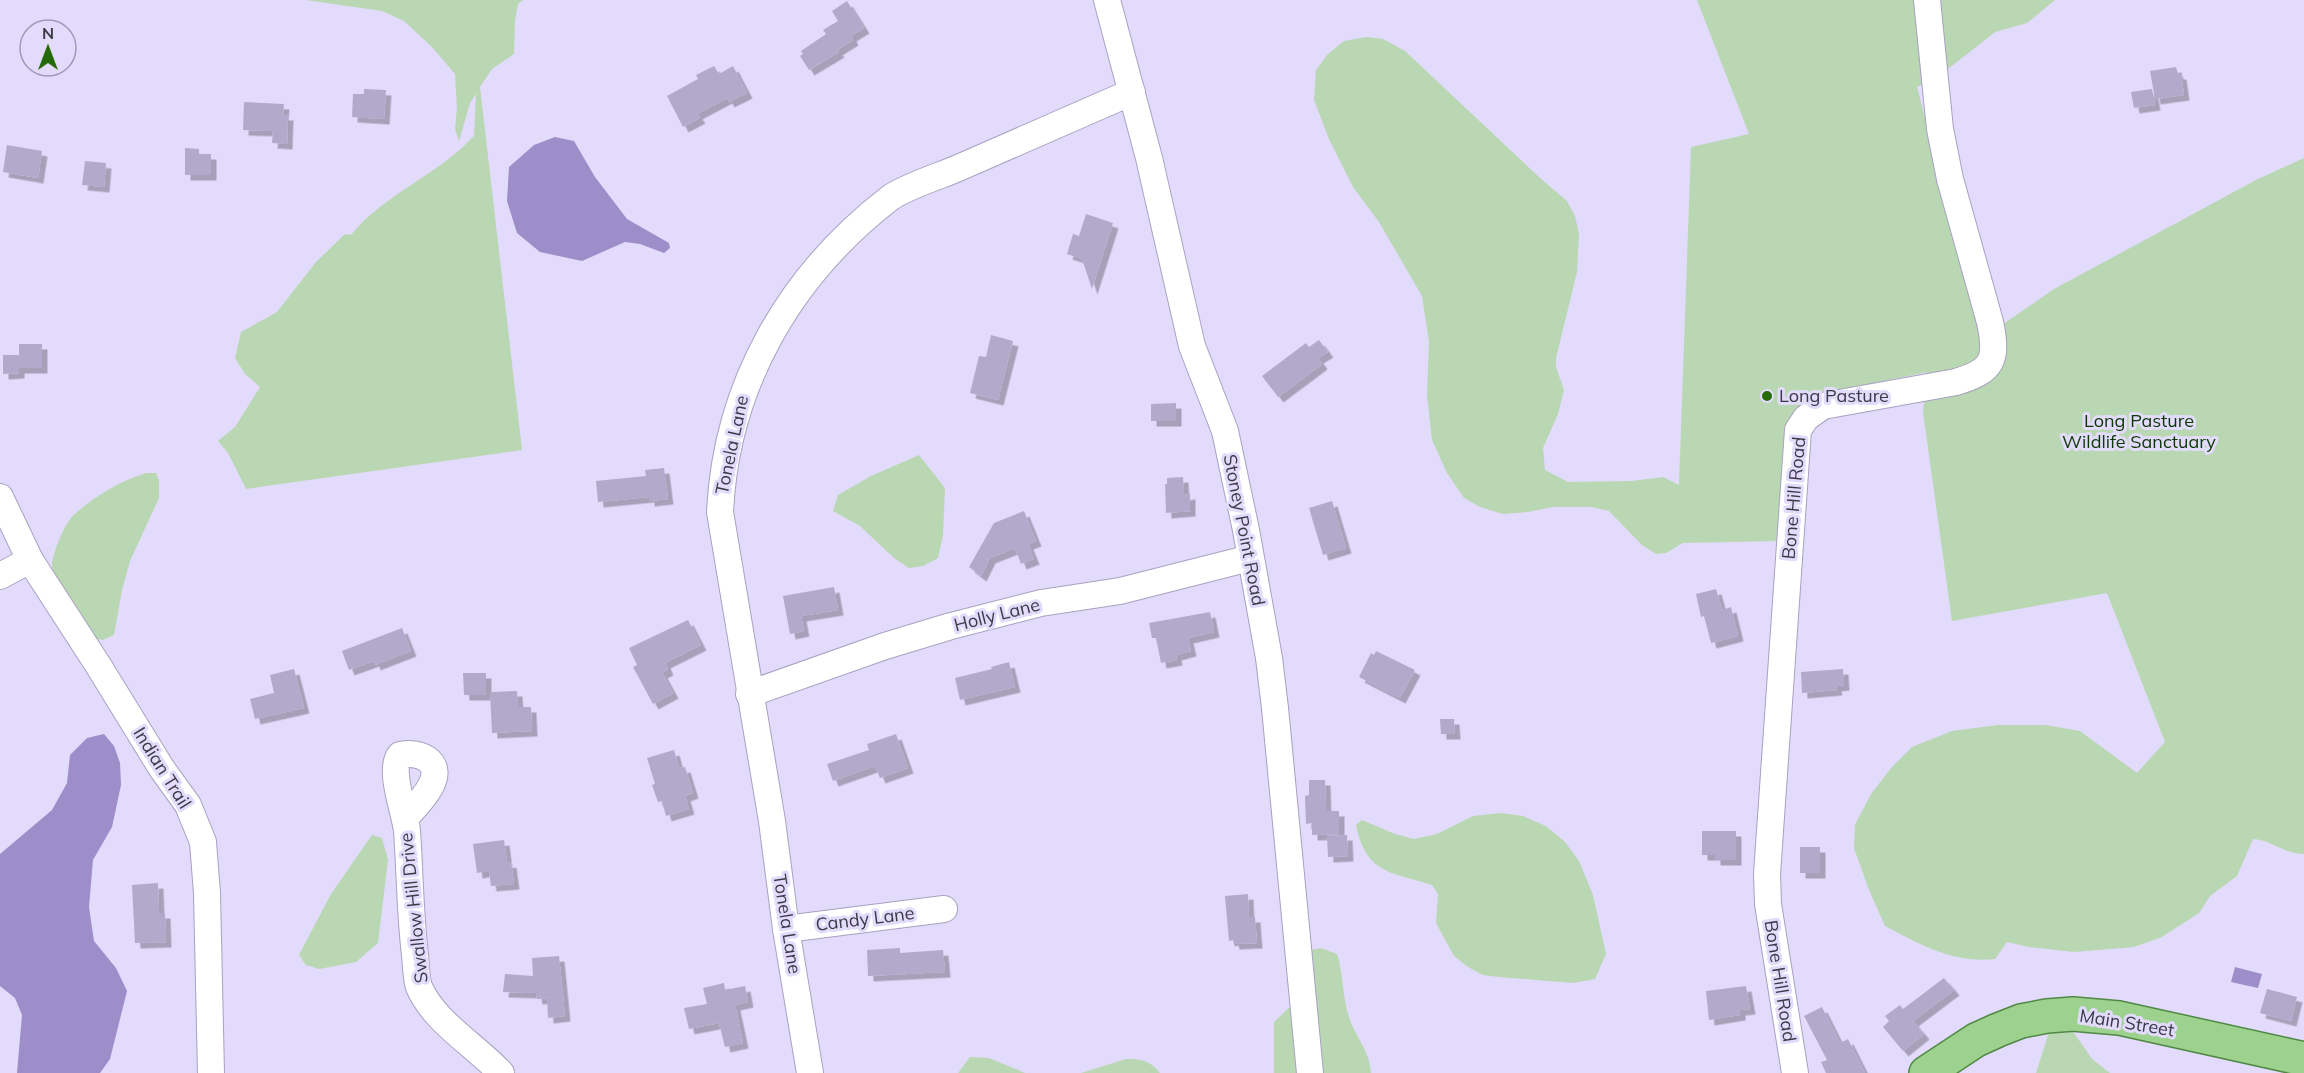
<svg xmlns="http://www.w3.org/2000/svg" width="2304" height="1073" viewBox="0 0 2304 1073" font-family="Mulish,sans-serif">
<defs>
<filter id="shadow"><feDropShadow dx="5.5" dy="5.5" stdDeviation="0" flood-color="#0004"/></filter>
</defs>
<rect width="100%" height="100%" fill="#e2dbfc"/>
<g fill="#b9d7b2">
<path d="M306,0h217l-5,4 -3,16 -1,34 -22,15 -12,18 42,363 -276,39 -18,-36 -10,-12 17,-14 25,-40 -15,-13 -10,-16 6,-26 36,-20 39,-50 29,-28 6,1c33,-41 87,-60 123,-99l2,-42 -6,9 -11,38 -4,-12 2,-22 -2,-33 -23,-27 -28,-26 -22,-10z"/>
<path d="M1697,0h358l-28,23 -32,9 -51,40 -27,15 66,251 71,-49 202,-109 48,-22v696c-19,0 -33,-14 -51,-15l-16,37 -27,20 -11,17 -37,24 -28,10 -60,5 -45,-5 -22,-5 -12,17c-41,5 -76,-15 -110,-33l-16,-36 -15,-42 1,-23 16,-31 21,-27 20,-20 40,-16 46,-6h48l34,6 57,42 28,-31 -58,-149 -155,28 -29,-209 4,-40 -109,23c-11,4 -18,9 -24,19l-12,127 -99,2 -17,10 -10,1 -14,-9 -33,-34 -18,-4h-39l-24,5 -25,2 -23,-7 -16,-9 -17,-25 -15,-33 -5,-45 2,-53 -7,-46 -43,-74 -26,-35 -24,-48 -15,-39 2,-30 11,-15 17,-14 22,-4 17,2 22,12 135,127 27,23 8,15 4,18 -2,38 -21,86v9l8,23 -6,24 -15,34 2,22 23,12 64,-1 31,-4 16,8 12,-338 58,-13z"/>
<polygon points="919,455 945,488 943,535 938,558 923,566 909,568 894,558 860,526 833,511 838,495 871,476"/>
<path d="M147,473h9l3,8v17l-29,63 -8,29 -8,45 -11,5 -11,-2c-13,-18 -40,-49 -40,-73 0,-10 12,-39 19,-47 17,-18 52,-39 76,-45z"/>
<path d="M1501,813l22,3 23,10 19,16 14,19 14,34 13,59 -11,25 -22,4 -74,-6 -16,-2 -15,-8 -14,-11 -18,-33 2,-29 -6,-9c-41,-13 -66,-11 -76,-60l6,-5 33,14 19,5 23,-5 36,-18z"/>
<polygon points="372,835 382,838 388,860 378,943 356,962 319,969 306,965 299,955 331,894"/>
<path d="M1321,948l16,6c7,21 5,45 13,66 7,19 20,32 21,53h-97v-51l17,-16 2,-19 18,-37z"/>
<polygon points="2052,1023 2072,1030 2092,1059 2110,1073 2036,1073"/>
<polygon points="970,1057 989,1058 1025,1073 958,1073"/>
<path d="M1126,1059c15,0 25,2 34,14h-79z"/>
</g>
<g fill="#9d8dc9">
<polygon points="555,137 574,141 595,177 627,219 669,243 670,248 664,253 640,244 625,242 582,261 540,252 517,233 507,201 509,167 534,145"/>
<polygon points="104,734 114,746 120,763 121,785 112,827 93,860 89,907 94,941 116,968 127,991 110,1059 100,1073 17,1073 22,1015 15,998 0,986 0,854 52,810 67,783 70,755 87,738"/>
<polygon points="2235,967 2262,974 2258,988 2231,982"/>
</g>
<g fill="#b1aaca" filter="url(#shadow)">
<polygon points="847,1 864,28 851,36 853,40 837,50 839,52 809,70 800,56 803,54 801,51 826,34 823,30 838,21 832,11"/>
<polygon points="714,66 719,74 733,66 747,93 729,102 727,98 697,114 700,118 683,127 667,96 698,79 696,75"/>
<polygon points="2176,67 2178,74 2181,74 2184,95 2155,99 2150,71"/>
<polygon points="364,89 386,90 384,119 352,117 353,94 364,94"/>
<polygon points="2152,89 2155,105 2134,108 2131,92"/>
<polygon points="244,102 284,104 283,115 288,115 287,144 272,143 273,131 243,130"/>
<polygon points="7,145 42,151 38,178 3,172"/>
<polygon points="185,148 199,149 199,154 211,154 211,175 185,175"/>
<polygon points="85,161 106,163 104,187 82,185"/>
<polygon points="1086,214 1113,223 1092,289 1082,259 1067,254 1073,234 1079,236"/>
<polygon points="991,335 1013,341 998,400 970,393 979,356 986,357"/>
<polygon points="1319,340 1328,352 1318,358 1322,364 1278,397 1262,376 1306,343 1309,347"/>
<polygon points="19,344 42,344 42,368 19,368 19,373 3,374 3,355 19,355"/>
<polygon points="1176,403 1176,421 1151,421 1151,404"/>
<polygon points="664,468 668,499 649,501 649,497 598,502 596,481 646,476 645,470"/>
<polygon points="1183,477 1184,495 1190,494 1190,511 1166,513 1165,484 1167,484 1167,478"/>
<polygon points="1332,501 1346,548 1323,555 1309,508"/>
<polygon points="1024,511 1036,541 1028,544 1034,559 1021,564 1015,548 990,558 981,576 969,567 994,523"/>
<polygon points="834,587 838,610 801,616 804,631 790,634 783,596"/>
<polygon points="1716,589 1722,610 1731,607 1738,636 1711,643 1704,616 1701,617 1696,594"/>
<polygon points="1210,612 1214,632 1188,638 1191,651 1176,655 1177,660 1161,663 1156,638 1152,638 1149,623"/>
<polygon points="688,620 701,645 665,663 668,670 662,673 673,693 653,704 633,667 637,665 629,648"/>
<polygon points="402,628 411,651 375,665 374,661 349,670 342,651"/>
<polygon points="1376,651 1415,670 1400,698 1359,677 1371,653 1374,655"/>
<polygon points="1009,662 1015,687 960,700 955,678 992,669 991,667"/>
<polygon points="294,669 304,708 255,719 250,699 274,693 270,675"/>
<polygon points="1843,669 1844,685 1836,686 1837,690 1802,693 1801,672"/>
<polygon points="463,673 486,673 486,695 464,695"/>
<polygon points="517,691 518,707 531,707 532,731 492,733 490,692"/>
<polygon points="1440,719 1454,719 1455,734 1441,734"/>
<polygon points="896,734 908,768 880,778 875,766 833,781 827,764 869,750 867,744"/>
<polygon points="674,750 679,768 685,767 693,793 685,796 689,809 666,816 662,801 658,802 652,785 655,784 647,758"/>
<polygon points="1309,780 1325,780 1326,811 1339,811 1339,834 1312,835 1312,823 1306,824 1305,796 1309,795"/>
<polygon points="1702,831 1736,831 1736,860 1715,860 1715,855 1702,855"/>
<polygon points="1347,835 1348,856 1328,857 1327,836"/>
<polygon points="504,840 507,863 511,862 514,884 491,886 489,871 477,873 473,844"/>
<rect x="1800" y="847" width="20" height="26"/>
<polygon points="158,883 159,913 165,913 166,942 135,943 132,885"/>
<polygon points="1248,894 1249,917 1255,917 1257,943 1234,944 1233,940 1229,941 1225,896"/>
<polygon points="900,948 900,953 943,950 945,972 868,976 867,950"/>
<polygon points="559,956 565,1016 548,1018 547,998 537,999 536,993 503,992 505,974 533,976 532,958"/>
<polygon points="1944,978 1954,990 1913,1021 1924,1034 1903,1051 1883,1027 1889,1021 1885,1016 1900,1005 1903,1009"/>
<polygon points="724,983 725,990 745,986 748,1002 735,1005 743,1043 725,1047 719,1023 689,1029 684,1008 707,1004 703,988"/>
<polygon points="1746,986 1750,1009 1740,1010 1740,1015 1709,1020 1706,991"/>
<polygon points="2267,989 2297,997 2291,1021 2260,1013"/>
<polygon points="1822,1007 1840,1043 1848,1039 1865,1073 1826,1073 1821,1062 1827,1060 1804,1016"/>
</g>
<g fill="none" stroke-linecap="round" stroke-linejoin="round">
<g stroke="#a8a1c1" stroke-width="28">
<g id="minor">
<polyline points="1107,0 1149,158 1192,346 1225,431 1246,530 1269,658 1275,708 1310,1073"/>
<polyline points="0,497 30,560 98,665 162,769 188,805 203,842 207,893 211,1073"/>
<polyline points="0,576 30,560"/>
<polyline points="749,694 885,646 951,626 1041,603 1120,591 1250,558"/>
<path d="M405,818c12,-13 44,-43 22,-59 -8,-5 -17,-6 -27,-4 -12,15 5,57 7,76 3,41 3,83 8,124 1,10 1,23 4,32 16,36 56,58 82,86"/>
<polyline points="786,929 944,909"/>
<path d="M810,1073l-24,-144 -14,-108 -52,-309c6,-127 70,-237 170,-314 13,-10 49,-22 66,-29 59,-26 117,-51 176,-77"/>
<path d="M1795,1073l-27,-169 -1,-30 31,-444 8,-12 17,-12 133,-24c37,-11 42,-22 34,-60l-40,-143 -10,-50 -13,-129"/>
</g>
</g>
<g stroke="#508844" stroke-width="36">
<polyline id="major" points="1926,1073 1976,1040 1998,1030 2021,1021 2047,1016 2073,1014 2119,1018 2304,1059"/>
</g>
<use href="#minor" stroke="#fff" stroke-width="26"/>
<use href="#major" stroke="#9dd18e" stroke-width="33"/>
</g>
<circle fill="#246b07" stroke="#e2dbfc" stroke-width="2" cx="1767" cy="396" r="6"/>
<g text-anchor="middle" stroke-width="6" stroke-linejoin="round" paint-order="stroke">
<g font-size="18" fill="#3c3947" stroke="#e2dbfc" text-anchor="start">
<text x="1779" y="402">Long Pasture</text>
</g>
<g font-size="18" fill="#0d3800" stroke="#e2dbfc">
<text x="2139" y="427">Long Pasture<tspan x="2139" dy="21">Wildlife Sanctuary</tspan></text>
</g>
<g font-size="18" fill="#3c3947" stroke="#e2dbfc">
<text transform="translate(732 445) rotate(-78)" y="6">Tonela Lane</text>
<text transform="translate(1794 498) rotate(-85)" y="6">Bone Hill Road</text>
<text transform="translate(1244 530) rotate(79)" y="6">Stoney Point Road</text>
<text transform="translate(997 615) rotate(-14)" y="6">Holly Lane</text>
<text transform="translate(162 768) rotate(58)" y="6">Indian Trail</text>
<text transform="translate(414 908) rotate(-96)" y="6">Swallow Hill Drive</text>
<text transform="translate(865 919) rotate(-7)" y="6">Candy Lane</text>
<text transform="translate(787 924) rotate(81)" y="6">Tonela Lane</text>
<text transform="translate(1780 981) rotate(81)" y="6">Bone Hill Road</text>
<text transform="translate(2127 1023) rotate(9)" y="6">Main Street</text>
</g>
</g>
<g transform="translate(48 48)"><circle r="28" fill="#e2dbfc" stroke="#a09ab4" stroke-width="1.5"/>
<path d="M0-4.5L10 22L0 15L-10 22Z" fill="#246b07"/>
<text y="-9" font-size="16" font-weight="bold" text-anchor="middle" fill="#3c3947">N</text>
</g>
</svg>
